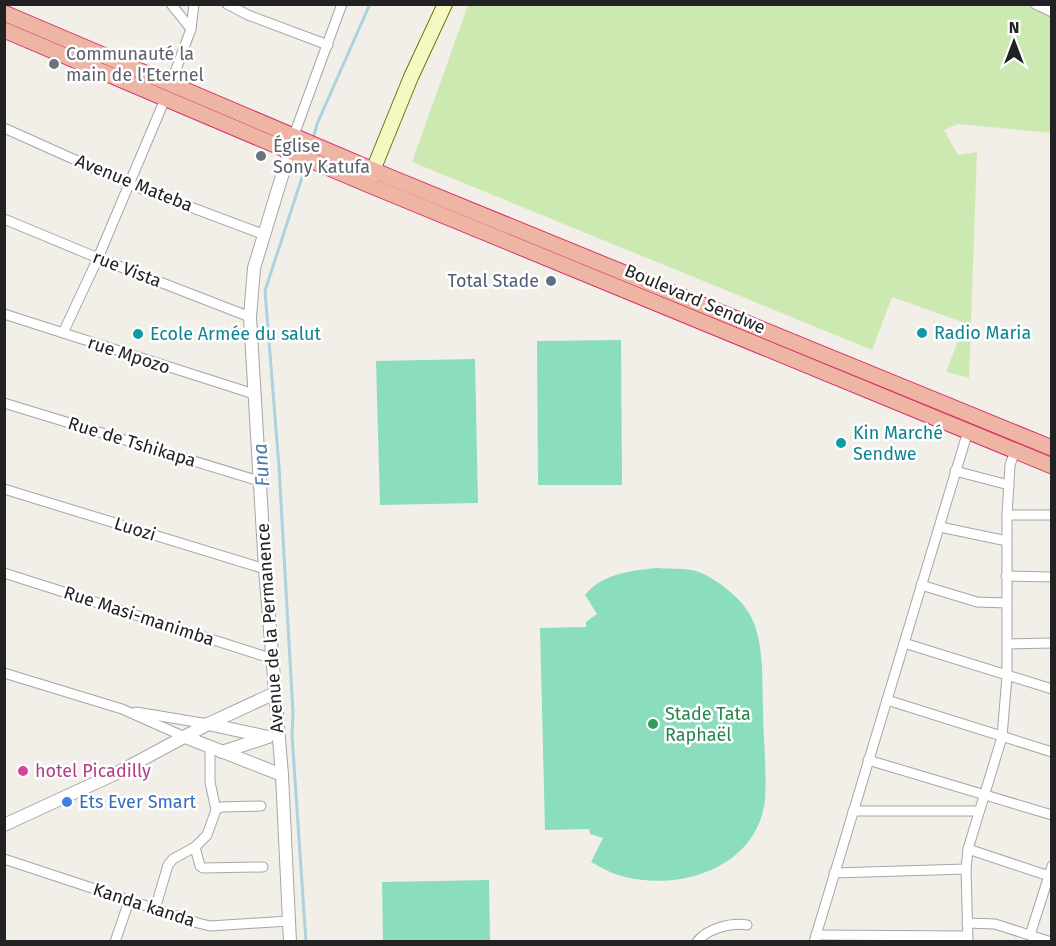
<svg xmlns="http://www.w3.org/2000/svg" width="1056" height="946" viewBox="0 0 1056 946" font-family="'Fira Sans',sans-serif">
<rect width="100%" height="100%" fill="#f2efe9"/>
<polygon fill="#cde9b2" points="468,5 1051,5 1051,133 958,124 944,130 958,155 977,152 969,378 946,372 965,323 892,297 872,350 412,162"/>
<g fill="#8addbd">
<polygon points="621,340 622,485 538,485 537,341"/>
<polygon points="475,359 478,503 380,505 376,361"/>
<path d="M656,568c12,1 25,0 36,2 18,4 41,22 52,36 21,25 18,71 19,102 0,29 4,61 2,91 -7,71 -91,95 -150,75 -8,-3 -16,-8 -24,-12l12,-24 -13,-4 -1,-5 -44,1 -5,-202 46,-1v-5l11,-8 -12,-19c17,-21 44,-24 71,-27z"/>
<polygon points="489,880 490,941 383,941 382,882"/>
</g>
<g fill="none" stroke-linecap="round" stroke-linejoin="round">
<g stroke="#abd2dd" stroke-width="3">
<polyline points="313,139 317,124 370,4"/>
<polyline points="306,942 292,735 293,713 279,467 265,291 307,162"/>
</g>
<g stroke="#a6a6a6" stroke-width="11">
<g id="minor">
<polyline points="171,4 191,29"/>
<polyline points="227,4 248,15 328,45"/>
<polyline points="1035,4 1052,12"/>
<polyline points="171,83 191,29 194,4"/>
<polyline points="4,128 129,184 265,235"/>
<polyline points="294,135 342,4"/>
<polyline points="4,219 98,258 250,317"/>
<polyline points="4,314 254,394"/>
<polyline points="63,333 98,258 165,99"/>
<polyline points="4,403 259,481"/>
<polyline points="955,471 1009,485"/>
<polyline points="4,489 265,569"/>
<polyline points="1007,515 1052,515"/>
<polyline points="940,527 1007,541"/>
<polyline points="4,573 273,659"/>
<polyline points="1006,576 1052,577"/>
<polyline points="921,585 977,602 1007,603"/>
<polyline points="904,643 1052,689"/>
<polyline points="1008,644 1052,643"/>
<polyline points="4,673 122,709 185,737"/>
<polyline points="887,700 1052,752"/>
<polyline points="136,712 208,724"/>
<polyline points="210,747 210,782 216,810"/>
<polyline points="868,760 1052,815"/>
<polyline points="853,811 979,811"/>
<polyline points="195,847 200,866 203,868 263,867"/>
<polyline points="968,849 1052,877"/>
<polyline points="4,859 198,923 210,926 289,921"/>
<polyline points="834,873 966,869"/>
<polyline points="155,909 168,865 173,859 195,847 207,835 216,810 221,807 261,806"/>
<polyline points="967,923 995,924 1051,942"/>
<polyline points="816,935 967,936"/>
<polyline points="1030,935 1052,866"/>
<polyline points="115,942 129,901"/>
<path d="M697,942c9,-13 34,-20 50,-17"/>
<polyline points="814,942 968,431"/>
<polyline points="968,942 966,869 968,849 1002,737 1007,676 1007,515 1010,465 1015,451"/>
</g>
</g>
<g stroke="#a6a6a6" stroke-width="14">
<g id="tertiary">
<polyline points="208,724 268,737"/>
<polyline points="185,737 282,775"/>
<polyline points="222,752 265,738"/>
<polyline points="4,825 117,773 208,724 275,693"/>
<polyline points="290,942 282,775 265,569 250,317 254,268 292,143"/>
</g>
</g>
<g stroke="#6d7908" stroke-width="16">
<polyline id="secondary" points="369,180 411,77 445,4"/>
</g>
<g stroke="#d72f68" stroke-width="17">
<g id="trunk">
<polyline points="4,13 392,178 1052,448"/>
<polyline points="4,30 367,184 1052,466"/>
</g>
</g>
<use href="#minor" stroke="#fff" stroke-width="9"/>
<use href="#tertiary" stroke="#fff" stroke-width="12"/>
<use href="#secondary" stroke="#f5f8c1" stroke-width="14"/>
<use href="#trunk" stroke="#efb5a4" stroke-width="15"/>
</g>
<g fill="#6b7280" stroke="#fff" stroke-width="2">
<circle cx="54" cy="64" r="6"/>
<circle cx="261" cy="156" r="6"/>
</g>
<circle fill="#5c6f8a" stroke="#fff" stroke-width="2" cx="551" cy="281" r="6"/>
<g fill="#0f9aa8" stroke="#fff" stroke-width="2">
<circle cx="922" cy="333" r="6"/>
<circle cx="138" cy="334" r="6"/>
<circle cx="841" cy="443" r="6"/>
</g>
<circle fill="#2e9e5b" stroke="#fff" stroke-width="2" cx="653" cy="724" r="6"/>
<circle fill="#d1479c" stroke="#fff" stroke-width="2" cx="23" cy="771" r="6"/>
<circle fill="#3f7fe0" stroke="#fff" stroke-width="2" cx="67" cy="802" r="6"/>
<g text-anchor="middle" stroke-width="5" stroke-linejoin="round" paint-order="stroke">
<g font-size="18" fill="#5b616d" stroke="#fff" text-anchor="start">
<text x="66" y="60">Communauté la<tspan x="66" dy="21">main de l'Eternel</tspan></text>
<text x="273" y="152">Église<tspan x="273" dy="21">Sony Katufa</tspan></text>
</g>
<g font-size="18" fill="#222" stroke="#fff">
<text transform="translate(134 183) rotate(22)" y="6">Avenue Mateba</text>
<text transform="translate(127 269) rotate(21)" y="6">rue Vista</text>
<text transform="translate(695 299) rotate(23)" y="6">Boulevard Sendwe</text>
<text transform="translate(129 355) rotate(18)" y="6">rue Mpozo</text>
<text transform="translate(132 442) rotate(17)" y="6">Rue de Tshikapa</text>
<text transform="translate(135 529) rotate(17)" y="6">Luozi</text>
<text transform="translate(139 616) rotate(18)" y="6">Rue Masi-manimba</text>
<text transform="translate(270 628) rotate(-94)" y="6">Avenue de la Permanence</text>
<text transform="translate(144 905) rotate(18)" y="6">Kanda kanda</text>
</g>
<g font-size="18" fill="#4e5e75" stroke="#fff" text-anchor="end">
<text x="539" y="287">Total Stade</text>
</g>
<g font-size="18" fill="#0d838f" stroke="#fff" text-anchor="start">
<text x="934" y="339">Radio Maria</text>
<text x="150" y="340">Ecole Armée du salut</text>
<text x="853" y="439">Kin Marché<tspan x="853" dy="21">Sendwe</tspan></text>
</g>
<g font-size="18" fill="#27864d" stroke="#fff" text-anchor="start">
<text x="665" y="720">Stade Tata<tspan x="665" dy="21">Raphaël</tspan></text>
</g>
<g font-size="18" fill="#b23c85" stroke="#fff" text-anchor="start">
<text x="35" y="777">hotel Picadilly</text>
</g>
<g font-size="18" fill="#366cbe" stroke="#fff" text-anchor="start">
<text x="79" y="808">Ets Ever Smart</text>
</g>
<g font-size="20" font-style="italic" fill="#4d7aa8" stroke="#fff">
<text transform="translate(261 465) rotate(-94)" y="7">Funa</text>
</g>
</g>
<rect width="1056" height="946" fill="none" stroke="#222222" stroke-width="12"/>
<g transform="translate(1014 42)" stroke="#ffffff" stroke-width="4.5" paint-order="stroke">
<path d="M0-4.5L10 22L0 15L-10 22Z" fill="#222222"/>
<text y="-9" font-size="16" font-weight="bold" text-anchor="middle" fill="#222222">N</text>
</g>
</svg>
